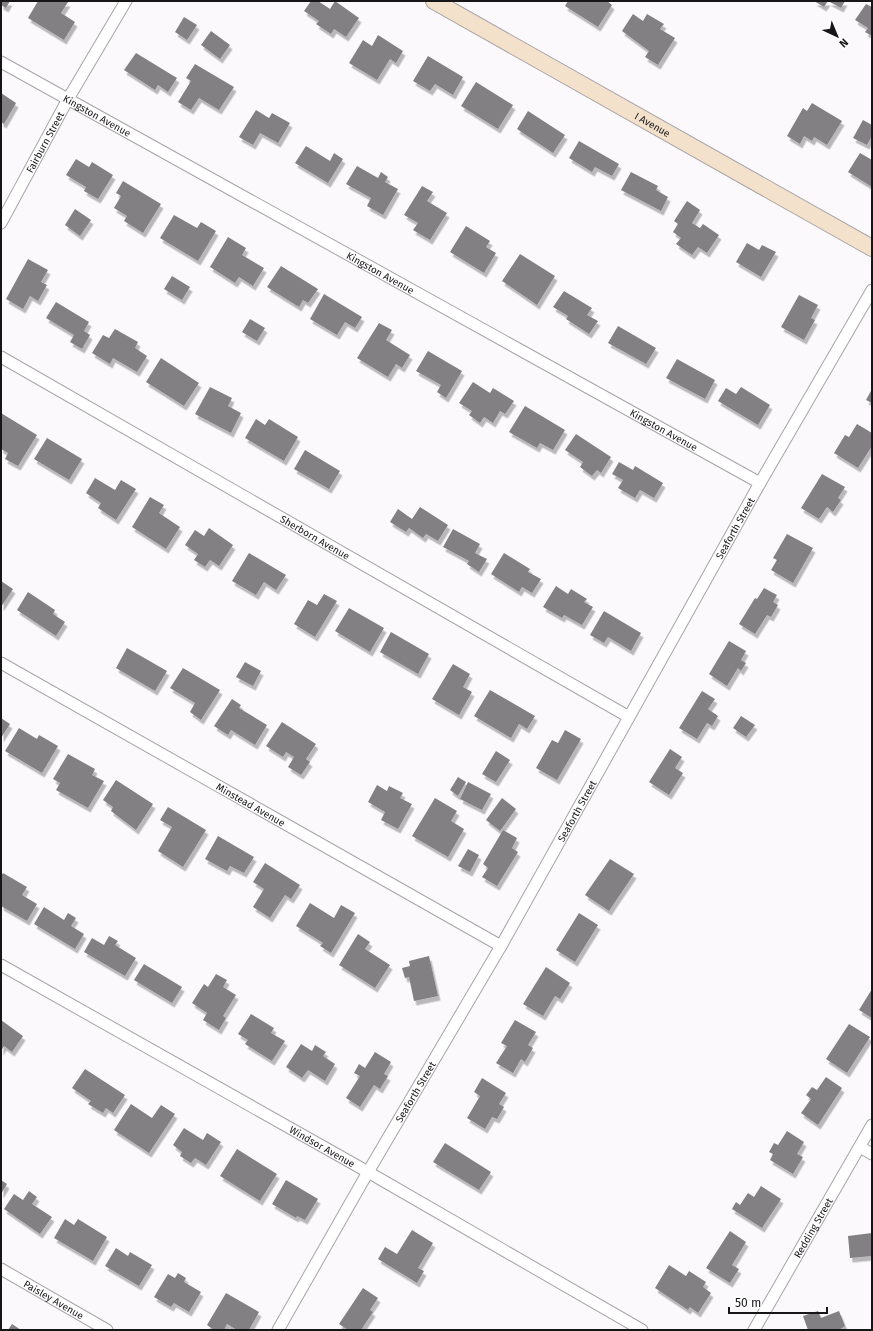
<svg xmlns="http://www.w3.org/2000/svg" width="873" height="1331" viewBox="0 0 873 1331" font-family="'Fira Sans',sans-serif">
<defs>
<filter id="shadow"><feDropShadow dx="2.5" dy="4.5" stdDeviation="0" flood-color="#0004"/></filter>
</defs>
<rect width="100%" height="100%" fill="#fcf9fc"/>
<g fill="#838083" filter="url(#shadow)">
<polygon points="1,1 10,1 6,8 1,5"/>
<polygon points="38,1 68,2 61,13 75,22 64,40 28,18"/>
<polygon points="311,1 318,1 330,9 335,1 359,18 346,37 334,29 331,34 316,24 319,21 304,11"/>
<polygon points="568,1 607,1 612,5 598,27 565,6"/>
<polygon points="814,1 828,1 824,7"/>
<polygon points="828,1 845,1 841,8"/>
<polygon points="866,4 872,7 872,36 865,32 868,28 855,20"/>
<polygon points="633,14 643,21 647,14 664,24 660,29 675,38 658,65 645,57 649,51 622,31"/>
<polygon points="184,17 197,25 187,40 175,32"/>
<polygon points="211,31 230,45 220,59 201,45"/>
<polygon points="378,35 403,51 396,63 390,59 377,80 349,63 363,40 372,46"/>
<polygon points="136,53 177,78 168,92 158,85 155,90 124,70"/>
<polygon points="428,56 463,77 453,95 435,84 430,91 413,81"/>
<polygon points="195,64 234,87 219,110 199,98 191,110 178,102 191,81 186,78"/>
<polygon points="476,82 513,105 498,129 461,106"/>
<polygon points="1,93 16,103 4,124 1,122"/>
<polygon points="812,103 842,121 827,145 814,137 812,141 804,136 800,144 787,136 803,108 807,111"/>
<polygon points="256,110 269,118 272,113 290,123 278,143 260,133 253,145 239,137"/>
<polygon points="528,111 565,135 553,153 517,129"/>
<polygon points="863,120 872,125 872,136 867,145 853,138"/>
<polygon points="579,141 619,164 612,176 595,167 592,172 569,158"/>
<polygon points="306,146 330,161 334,153 343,159 328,183 295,163"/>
<polygon points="860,153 872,160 872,187 848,172"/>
<polygon points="76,159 89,167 92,162 113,175 98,199 84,191 86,187 66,175"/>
<polygon points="357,166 378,178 381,172 388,177 385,182 398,189 383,215 367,206 371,198 346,184"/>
<polygon points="631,172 658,186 656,190 668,197 661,211 621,190"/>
<polygon points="123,181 161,204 143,233 124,221 127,216 114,208 121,196 116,193"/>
<polygon points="422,186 433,192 427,201 447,213 430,240 413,230 418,223 404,215"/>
<polygon points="687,201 700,210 692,223 700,228 703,224 719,235 707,253 698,247 692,255 676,244 681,238 673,232 678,224 674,221"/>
<polygon points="75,209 91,220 80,236 65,225"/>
<polygon points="174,215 197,228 201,222 216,231 198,261 160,238"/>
<polygon points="466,226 490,241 486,247 496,253 484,273 450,252"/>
<polygon points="228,237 246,248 242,255 264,268 253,286 239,277 235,283 210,267"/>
<polygon points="747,243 759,250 762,245 776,252 761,277 736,262"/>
<polygon points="520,254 555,276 537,305 502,281"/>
<polygon points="28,259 48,270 41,282 47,285 38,301 30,296 23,309 6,299"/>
<polygon points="281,266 318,289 308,303 303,300 299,307 267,287"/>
<polygon points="172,276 190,287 182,300 164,289"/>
<polygon points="564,291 592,308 587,315 598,321 589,334 566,319 568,316 553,307"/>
<polygon points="324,294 362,317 355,328 345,322 337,335 310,319"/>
<polygon points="799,295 818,305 811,318 815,320 804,340 781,327"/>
<polygon points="56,302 89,322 84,331 90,335 82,349 70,342 74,335 46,318"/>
<polygon points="250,319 265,328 257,341 242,332"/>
<polygon points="379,323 392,330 386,340 410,355 402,368 396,364 388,377 357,358"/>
<polygon points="618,326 656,348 646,364 608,343"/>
<polygon points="115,329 138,342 135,348 147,356 137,372 113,358 110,364 92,353 103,335 109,338"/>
<polygon points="428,351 462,371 446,398 437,392 441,385 416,371"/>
<polygon points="161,358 199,383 184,406 146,382"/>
<polygon points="677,359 715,380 705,399 666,378"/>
<polygon points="473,382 490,393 493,388 514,401 505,414 500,411 493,423 484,417 480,423 469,415 472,411 459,403"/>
<polygon points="210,387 232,398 228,406 241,413 231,433 195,414"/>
<polygon points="741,387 770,405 758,425 718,401 726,388 736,394"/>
<polygon points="872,389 872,403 866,400"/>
<polygon points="525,406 565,430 553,450 540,443 537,448 509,432"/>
<polygon points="1,413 37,435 18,466 5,459 8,453 1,449"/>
<polygon points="256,419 265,425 269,419 298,437 284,461 245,438"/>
<polygon points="857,424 872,433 872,446 858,468 834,453 845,435 849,437"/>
<polygon points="576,434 611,457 601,473 597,470 592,476 580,467 583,462 565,450"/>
<polygon points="47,438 82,459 69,480 34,459"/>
<polygon points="305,450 340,471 329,489 294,469"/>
<polygon points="619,462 633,470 635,466 663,483 654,498 640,490 635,498 618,488 623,480 612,474"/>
<polygon points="822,474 845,487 838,498 841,500 833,512 827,507 819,519 801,508"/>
<polygon points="95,478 115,490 121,480 136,489 116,520 98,508 101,503 86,493"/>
<polygon points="150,497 164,505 159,513 180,527 166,549 132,527"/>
<polygon points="420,507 448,525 438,541 426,534 423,538 409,528 406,532 390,522 398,509 412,519"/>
<polygon points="209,528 233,545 219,566 210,560 205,567 194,560 198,554 185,545 195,530 204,536"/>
<polygon points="453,529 480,544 475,553 487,559 479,572 467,564 469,561 443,547"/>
<polygon points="787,534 813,548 793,583 771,570 777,560 773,558"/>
<polygon points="249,553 286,575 276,590 264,582 256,595 232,581"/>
<polygon points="504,553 530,569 528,572 541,579 532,593 522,587 519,592 491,574"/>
<polygon points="1,581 13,589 1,607"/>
<polygon points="556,586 568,594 571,589 587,599 584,602 593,607 582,625 564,615 562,618 543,607"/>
<polygon points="764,588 777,595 773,602 778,605 771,617 767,615 755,634 739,624 755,598 757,599"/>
<polygon points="28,592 55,610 53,614 65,622 56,636 17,610"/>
<polygon points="324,594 337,601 315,637 294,624 308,600 317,605"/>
<polygon points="349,608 384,628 370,652 335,631"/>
<polygon points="604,611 641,633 631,651 608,637 604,643 590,635"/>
<polygon points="391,632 429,654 418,674 380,652"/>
<polygon points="729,641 746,651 741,660 746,663 741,671 738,668 727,686 709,674"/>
<polygon points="127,648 167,671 155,691 116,668"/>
<polygon points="245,662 261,671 253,686 236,677"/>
<polygon points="453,664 470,674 463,687 472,692 459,715 432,699"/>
<polygon points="183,668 220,690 201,720 190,712 195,703 170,688"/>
<polygon points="490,690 535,716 527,729 519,724 511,738 474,716"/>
<polygon points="702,691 715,699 708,709 718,716 712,726 707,723 697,739 679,728"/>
<polygon points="232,699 241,705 239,708 267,725 255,745 231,730 228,735 214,726"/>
<polygon points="741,716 755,725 746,737 733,728"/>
<polygon points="1,718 10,724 1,738"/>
<polygon points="282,722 316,744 306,759 310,762 301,775 288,767 294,757 286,752 283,757 266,746"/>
<polygon points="19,728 37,739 39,735 58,746 42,773 5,751"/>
<polygon points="565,730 581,739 557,780 536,768 552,740 558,743"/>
<polygon points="670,749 682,757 675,768 683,773 669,795 649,782"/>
<polygon points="496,751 510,760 496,782 482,774"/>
<polygon points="68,754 95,769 92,775 104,781 88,808 56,790 60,783 53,779"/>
<polygon points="458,777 466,782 458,796 450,790"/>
<polygon points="116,780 153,804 136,830 111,811 113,807 103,800"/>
<polygon points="468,782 491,794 482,810 460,799"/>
<polygon points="377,785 387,791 389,786 403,793 400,798 412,804 398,829 381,820 385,812 368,802"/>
<polygon points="435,798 457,811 451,821 464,829 448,857 412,836"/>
<polygon points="502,798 516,809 500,831 486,820"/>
<polygon points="168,807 206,830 183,867 158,851 172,827 160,820"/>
<polygon points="503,830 517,838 512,848 518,852 497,886 482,877 488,868 483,864"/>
<polygon points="218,836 254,857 244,873 230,866 227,871 205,859"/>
<polygon points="468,849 479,855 470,872 458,866"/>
<polygon points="610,859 634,874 609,911 585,895"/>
<polygon points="265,863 300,885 291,899 285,895 270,918 253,907 264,889 253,882"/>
<polygon points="3,873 27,887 22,895 37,904 27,921 1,906 1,876"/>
<polygon points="310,903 334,918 341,905 355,913 331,953 320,946 323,943 296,926"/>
<polygon points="44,907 64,920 68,913 76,918 71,926 84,934 75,949 34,924"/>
<polygon points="579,913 598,925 575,962 556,950"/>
<polygon points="358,934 370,942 365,949 390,965 375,988 339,965"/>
<polygon points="109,936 118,941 115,945 136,958 125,976 84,952 92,938 104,945"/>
<polygon points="429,956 438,996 414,1001 409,977 405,978 402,968 410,966 409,961"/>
<polygon points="144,964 182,987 172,1003 134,980"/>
<polygon points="546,967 570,983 560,999 555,996 543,1016 523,1004"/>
<polygon points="216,974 227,980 223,987 236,995 223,1016 226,1018 219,1030 203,1020 207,1013 192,1003 204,984 208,987"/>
<polygon points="872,989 872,1018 859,1010"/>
<polygon points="251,1014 274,1028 271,1033 285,1041 272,1061 245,1044 248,1040 238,1034"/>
<polygon points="1,1020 23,1036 12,1052 4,1046 1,1051"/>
<polygon points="515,1020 536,1032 528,1045 533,1048 525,1062 521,1059 513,1073 496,1063 507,1046 501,1043"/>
<polygon points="849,1024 870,1037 847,1073 826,1059"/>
<polygon points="301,1044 312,1051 315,1045 326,1052 323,1056 335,1064 325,1081 308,1070 302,1078 286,1067"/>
<polygon points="375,1052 391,1062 384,1074 388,1076 380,1089 374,1085 360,1107 346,1098 360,1076 354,1073 359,1064 365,1068"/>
<polygon points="85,1069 125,1095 113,1113 106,1108 103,1113 88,1104 91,1101 72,1088"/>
<polygon points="826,1077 842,1088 818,1125 801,1113 811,1099 806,1095 812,1087 817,1090"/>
<polygon points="482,1078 506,1093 499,1104 504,1107 497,1119 492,1117 485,1129 467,1118 480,1096 474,1092"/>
<polygon points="131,1104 152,1118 161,1105 175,1114 149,1153 114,1130"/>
<polygon points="184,1128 203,1140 207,1133 221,1142 206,1165 195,1158 191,1163 180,1156 182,1152 173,1145"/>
<polygon points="787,1131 804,1142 797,1154 803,1157 793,1174 770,1160 773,1154 769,1152 774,1143 778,1145"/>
<polygon points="445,1143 491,1172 479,1190 433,1162"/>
<polygon points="237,1149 277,1174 260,1201 220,1176"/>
<polygon points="1,1180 7,1184 1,1194"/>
<polygon points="286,1180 318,1199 305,1220 297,1216 296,1218 272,1204"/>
<polygon points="761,1186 781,1199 762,1228 732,1209 736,1202 740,1205 748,1193 754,1197"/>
<polygon points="29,1191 37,1197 32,1204 52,1217 40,1234 4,1209 14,1194 23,1200"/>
<polygon points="65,1219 74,1225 78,1219 107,1237 93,1261 54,1238"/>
<polygon points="412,1230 433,1243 418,1268 424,1271 417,1283 378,1259 385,1247 397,1254"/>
<polygon points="730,1231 746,1242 732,1265 739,1269 730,1283 706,1268"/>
<polygon points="872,1233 872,1256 850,1258 848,1236"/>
<polygon points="116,1248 128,1256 130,1252 152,1265 139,1286 105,1266"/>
<polygon points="669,1265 686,1276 689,1271 706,1282 703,1287 711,1293 698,1313 690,1307 688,1310 655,1288"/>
<polygon points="178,1273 186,1278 184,1282 201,1292 189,1312 174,1303 171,1307 154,1297 168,1274 175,1278"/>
<polygon points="363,1288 378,1298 370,1310 373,1312 361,1330 348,1330 339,1324"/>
<polygon points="226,1293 259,1312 249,1330 237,1330 227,1324 224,1330 214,1330 207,1325"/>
<polygon points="818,1311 821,1318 839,1311 845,1326 839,1330 815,1329 808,1330 803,1316"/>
<polygon points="12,1324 21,1330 8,1330"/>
</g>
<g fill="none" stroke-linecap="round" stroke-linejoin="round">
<g stroke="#a7a4a7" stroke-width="13">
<g id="street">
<path id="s1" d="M1,62l759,421"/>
<path id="s2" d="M1,223l67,-124 58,-98"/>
<path id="s3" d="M1,357l628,360"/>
<path id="s4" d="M1,663l500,283"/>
<path id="s5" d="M1,965l367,207 274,158"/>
<polyline points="860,1147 872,1154"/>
<path id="s6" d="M1,1269l106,61"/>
<path id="s7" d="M278,1330l90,-158 133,-226 259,-463 112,-193"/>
<path id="s8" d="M754,1330l118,-205"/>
</g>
</g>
<g stroke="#a7a4a7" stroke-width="18">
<g id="secondary">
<path id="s9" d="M434,1l438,247"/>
</g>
</g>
<use href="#street" stroke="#fff" stroke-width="11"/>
<use href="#secondary" stroke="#f3e1cc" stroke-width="16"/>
</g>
<g text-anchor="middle" stroke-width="3" stroke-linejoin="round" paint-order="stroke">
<g font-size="10" fill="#171617" stroke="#fff">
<text dy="4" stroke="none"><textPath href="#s1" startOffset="110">Kingston Avenue</textPath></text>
<text dy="4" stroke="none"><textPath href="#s9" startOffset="251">I Avenue</textPath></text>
<text dy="4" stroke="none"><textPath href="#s2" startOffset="92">Fairburn Street</textPath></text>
<text dy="4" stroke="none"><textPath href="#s1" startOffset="434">Kingston Avenue</textPath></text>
<text dy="4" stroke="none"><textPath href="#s1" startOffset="758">Kingston Avenue</textPath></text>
<text dy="4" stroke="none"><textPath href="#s7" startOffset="923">Seaforth Street</textPath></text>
<text dy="4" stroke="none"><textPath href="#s3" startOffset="362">Sherborn Avenue</textPath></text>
<text dy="4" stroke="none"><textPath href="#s4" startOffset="287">Minstead Avenue</textPath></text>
<text dy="4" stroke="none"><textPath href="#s7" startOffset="599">Seaforth Street</textPath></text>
<text dy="4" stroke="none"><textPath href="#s7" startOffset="275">Seaforth Street</textPath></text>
<text dy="4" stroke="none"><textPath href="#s5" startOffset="369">Windsor Avenue</textPath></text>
<text dy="4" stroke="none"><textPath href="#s8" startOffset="118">Redding Street</textPath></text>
<text dy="4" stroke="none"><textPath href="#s6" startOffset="61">Paisley Avenue</textPath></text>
</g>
</g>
<rect width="873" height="1331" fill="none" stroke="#171617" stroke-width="4"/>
<g transform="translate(837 36) rotate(136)" stroke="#ffffff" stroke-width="3" paint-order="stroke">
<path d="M0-3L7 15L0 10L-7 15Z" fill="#171617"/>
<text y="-6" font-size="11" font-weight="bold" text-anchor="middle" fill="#171617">N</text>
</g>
<path d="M729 1307v6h98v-6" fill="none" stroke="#171617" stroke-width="2"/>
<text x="735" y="1307" font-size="12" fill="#171617" stroke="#ffffff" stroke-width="3" paint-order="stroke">50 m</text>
</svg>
